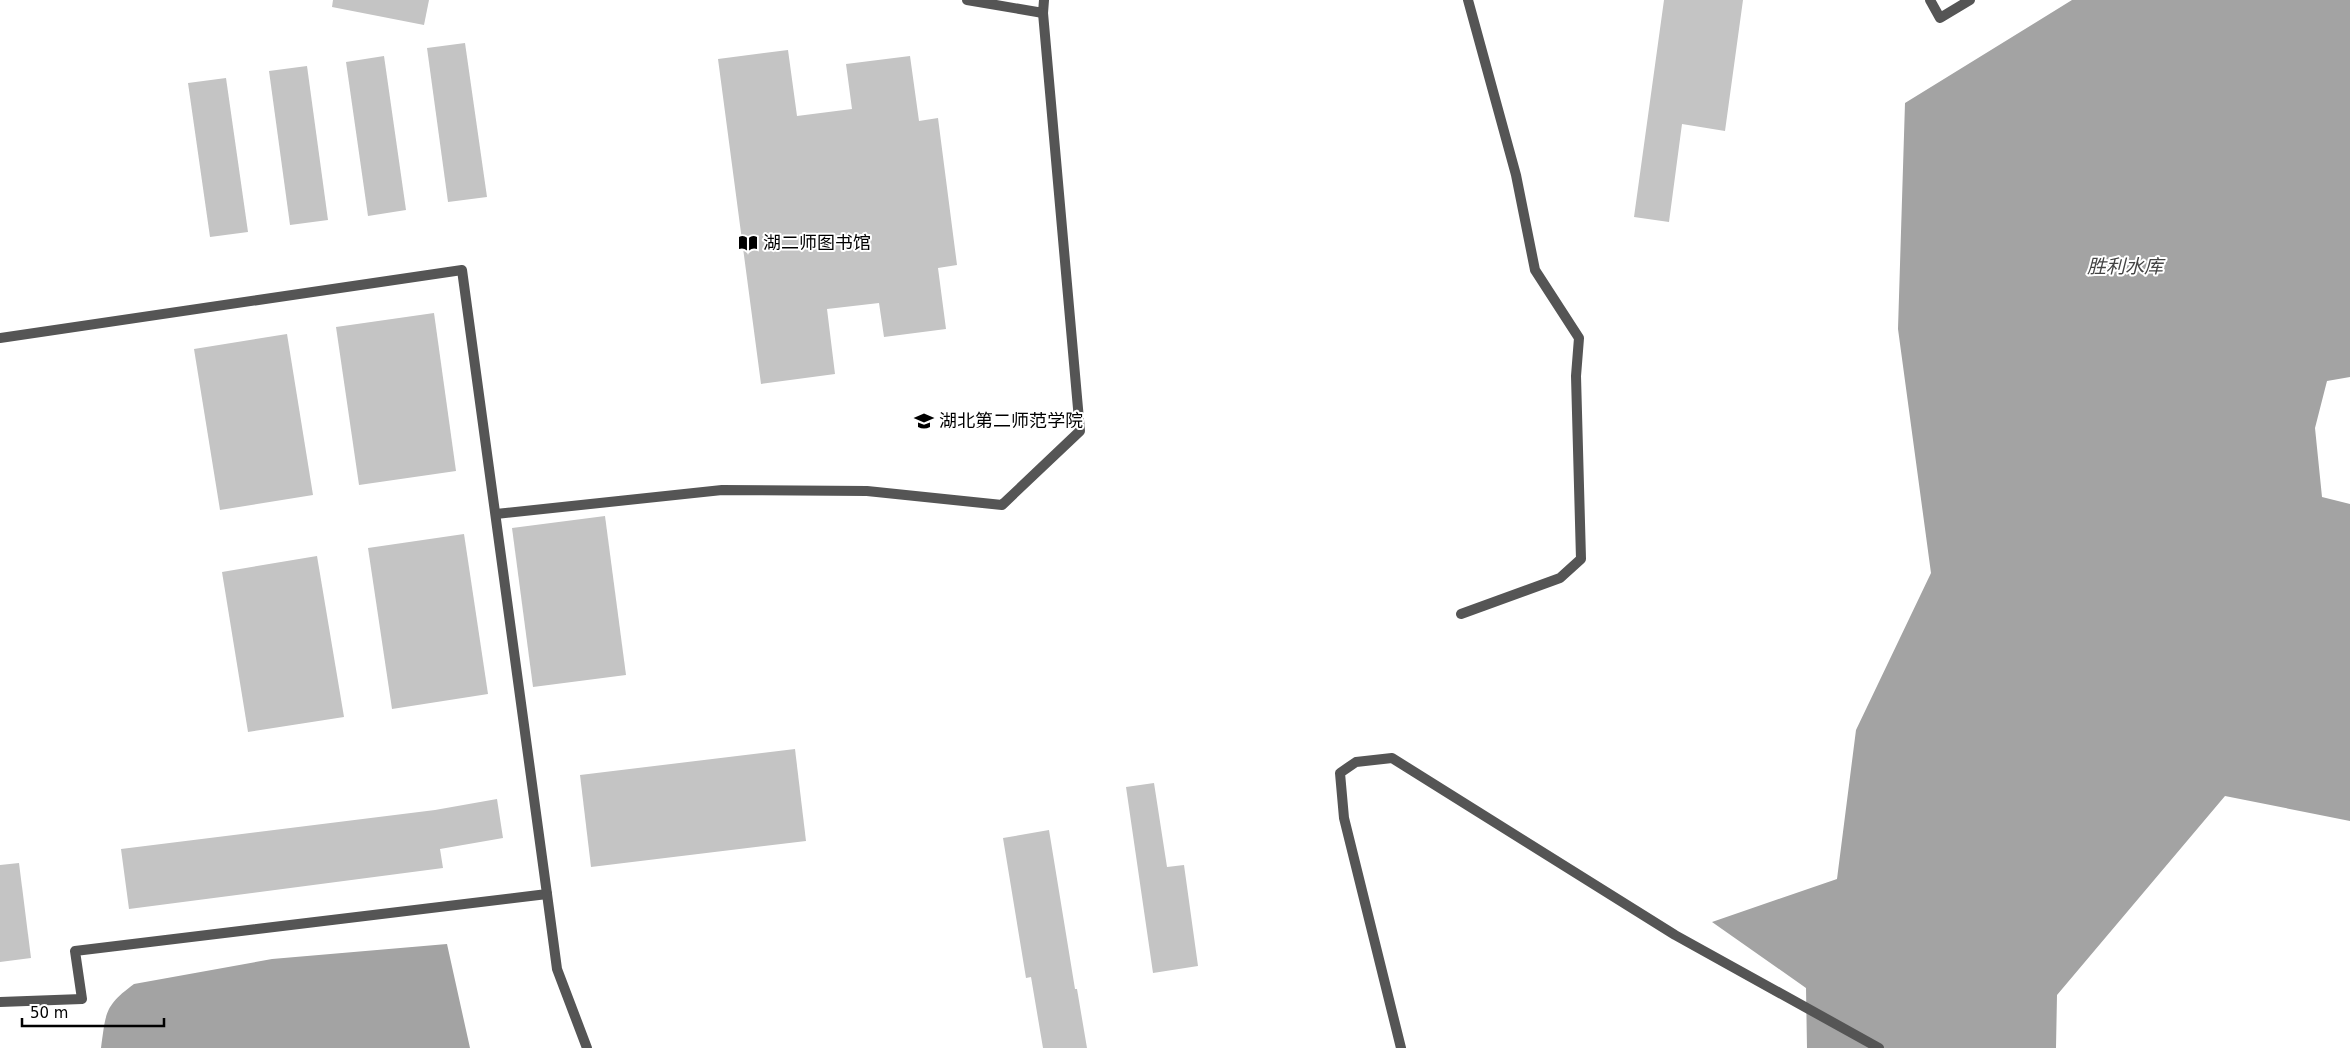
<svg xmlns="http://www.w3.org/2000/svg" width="2350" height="1048" viewBox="0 0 2350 1048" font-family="'DejaVu Sans','Noto Sans SC',sans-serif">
<rect width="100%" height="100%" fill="#fff"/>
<g fill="#a3a3a3">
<polygon points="2072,0 2350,0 2350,377 2327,381 2315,428 2322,497 2350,504 2350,821 2225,796 2057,995 2056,1048 1807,1048 1806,988 1712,922 1837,879 1856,730 1931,573 1898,329 1905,103"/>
<path d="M447,944l23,104h-369c5,-35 3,-42 33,-64l138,-25z"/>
</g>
<g fill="#c4c4c4">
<polygon points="333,0 429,0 424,25 332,7"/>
<polygon points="1664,0 1743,0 1725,131 1682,124 1669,222 1634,217"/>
<polygon points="465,43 487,197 448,202 427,48"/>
<polygon points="788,50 797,116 852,109 846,64 910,56 919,121 938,118 957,265 938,268 946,329 884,337 879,303 827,309 835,374 761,384 718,59"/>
<polygon points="384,56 406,210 368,216 346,62"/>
<polygon points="307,66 328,220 290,225 269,71"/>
<polygon points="226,78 248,232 210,237 188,83"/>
<polygon points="434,313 456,471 359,485 336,327"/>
<polygon points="287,334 313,495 220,510 194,349"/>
<polygon points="605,516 626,675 533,687 512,528"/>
<polygon points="464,534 488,694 392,709 368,548"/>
<polygon points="317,556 344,717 248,732 222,572"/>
<polygon points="795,749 806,841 591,867 580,775"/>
<polygon points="1154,783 1167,867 1184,865 1198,966 1153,973 1126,787"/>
<polygon points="497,799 503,838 440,849 443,868 129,909 121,849 435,810"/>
<polygon points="1049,830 1075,989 1077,989 1087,1048 1043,1048 1031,977 1026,978 1003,838"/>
<polygon points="19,863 31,958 0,962 0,865"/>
</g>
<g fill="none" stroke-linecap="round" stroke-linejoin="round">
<g stroke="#555" stroke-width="10">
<polyline points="967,0 1043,13 1044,0"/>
<polyline points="1930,0 1940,18 1970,0"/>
<polyline points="0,338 462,270 547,894 75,951 82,999 0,1002"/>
<polyline points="496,514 722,490 867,491 1002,505 1080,431 1043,13"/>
<polyline points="1461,614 1560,578 1581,559 1576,376 1579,338 1535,270 1516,175 1468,0"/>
<polyline points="547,894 557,969 587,1048"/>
<polyline points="1401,1048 1344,818 1340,773 1356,762 1392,758 1675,935 1879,1048"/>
</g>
</g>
<defs>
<g id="library-bare" transform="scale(1.5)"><path d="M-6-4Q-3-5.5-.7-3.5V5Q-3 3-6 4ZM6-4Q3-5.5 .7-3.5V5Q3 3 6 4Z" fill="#000" stroke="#fff" stroke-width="2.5" paint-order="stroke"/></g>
<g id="university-bare" transform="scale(1.5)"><path d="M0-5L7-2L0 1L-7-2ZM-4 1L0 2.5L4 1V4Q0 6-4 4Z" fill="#000" stroke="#fff" stroke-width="2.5" paint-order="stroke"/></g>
</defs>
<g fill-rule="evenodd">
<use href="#library-bare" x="748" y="243"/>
<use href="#university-bare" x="924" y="421"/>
</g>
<g text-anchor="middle" stroke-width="4" stroke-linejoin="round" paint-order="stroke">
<g font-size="18" fill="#000" stroke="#fff" text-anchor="start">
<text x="763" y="249">湖二师图书馆</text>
<text x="939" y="427">湖北第二师范学院</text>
</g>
<g font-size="19" font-style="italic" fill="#444" stroke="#fff">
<text x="2125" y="273">胜利水库</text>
</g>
</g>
<path d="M22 1018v8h142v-8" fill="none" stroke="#000000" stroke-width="2.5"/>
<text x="30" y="1018" font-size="15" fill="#000000" stroke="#ffffff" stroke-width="4" paint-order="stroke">50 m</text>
</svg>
